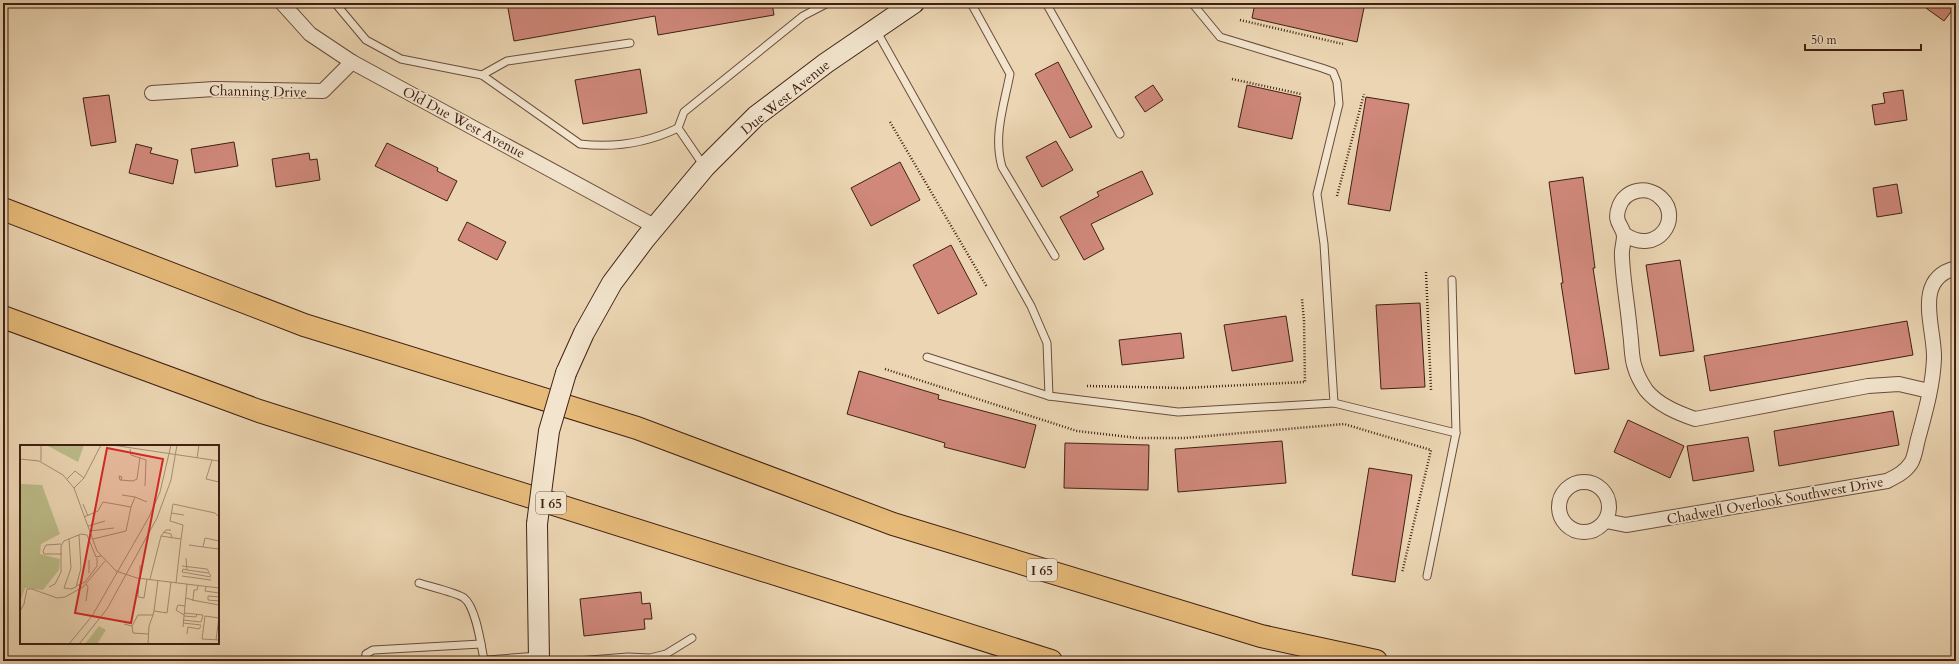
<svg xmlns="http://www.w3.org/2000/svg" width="1959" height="664" viewBox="0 0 1959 664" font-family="Cardo,serif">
<rect width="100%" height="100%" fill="#ebd5b2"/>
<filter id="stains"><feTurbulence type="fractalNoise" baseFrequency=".005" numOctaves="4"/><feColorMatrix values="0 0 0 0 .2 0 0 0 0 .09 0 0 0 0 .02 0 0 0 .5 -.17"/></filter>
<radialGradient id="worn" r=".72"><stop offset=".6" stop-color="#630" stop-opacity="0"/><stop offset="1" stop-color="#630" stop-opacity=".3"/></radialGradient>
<g fill="#cf887a" stroke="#402014">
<polygon points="507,3 772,3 774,15 658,35 655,16 514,41"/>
<polygon points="1255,3 1365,3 1357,42 1252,18"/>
<polygon points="1919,3 1956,3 1956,5 1944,21"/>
<polygon points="1058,62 1092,127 1070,138 1035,74"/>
<polygon points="640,69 647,113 583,124 575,80"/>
<polygon points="1153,85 1163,100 1145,112 1135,97"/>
<polygon points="1247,85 1301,97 1292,139 1238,127"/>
<polygon points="1903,90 1907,120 1875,125 1872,105 1885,103 1883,93"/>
<polygon points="109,95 116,142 91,146 83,98"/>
<polygon points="1366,97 1409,104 1390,211 1348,204"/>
<polygon points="1056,141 1073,170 1042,187 1026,157"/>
<polygon points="234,142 238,166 195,173 191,149"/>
<polygon points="387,143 438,168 437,171 457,181 447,201 375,166"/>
<polygon points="136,144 152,148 150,153 178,160 173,184 129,173"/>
<polygon points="309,153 310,160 317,159 320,180 276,187 272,159"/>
<polygon points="900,162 920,200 871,226 851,188"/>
<polygon points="1142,171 1153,194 1091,224 1104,249 1084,260 1060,217 1099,196 1097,192"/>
<polygon points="1583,177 1595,268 1593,268 1609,369 1575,374 1561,283 1563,283 1549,182"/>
<polygon points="1897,184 1902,213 1877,217 1873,188"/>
<polygon points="467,222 506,242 497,260 458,240"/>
<polygon points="951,245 977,294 938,314 913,265"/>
<polygon points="1680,260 1694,351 1660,356 1646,265"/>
<polygon points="1420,303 1425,387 1381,389 1376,305"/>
<polygon points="1286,316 1293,361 1232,371 1224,325"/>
<polygon points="1907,321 1913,355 1710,391 1704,356"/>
<polygon points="1181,333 1184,358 1122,365 1119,340"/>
<polygon points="859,371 939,395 938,399 1036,425 1025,468 944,447 945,443 847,414"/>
<polygon points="1893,411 1899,445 1779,466 1774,431"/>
<polygon points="1628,420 1684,446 1670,478 1614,452"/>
<polygon points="1748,437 1754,471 1693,481 1687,446"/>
<polygon points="1282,441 1286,483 1178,492 1175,449"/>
<polygon points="1065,443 1149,445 1148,490 1064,488"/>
<polygon points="1369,468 1412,475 1395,582 1352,575"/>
<polygon points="641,592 642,604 650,603 652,619 644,619 645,629 584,636 580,599"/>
</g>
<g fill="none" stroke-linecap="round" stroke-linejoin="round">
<g stroke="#6b4d3c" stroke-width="9">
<g id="lane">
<path d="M335,3l31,37 35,19 81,16 98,69c34,4 67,-1 98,-16"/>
<path d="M971,3l39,71c-6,31 -17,62 -8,93l53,89"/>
<polyline points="1046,3 1120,134"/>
<polyline points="876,30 1031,306 1047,343 1049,396 1178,412 1334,403 1324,244 1317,194 1339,104 1337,82 1333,72 1322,68 1220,37 1192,3"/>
<polyline points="482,75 507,61 630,43"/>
<polyline points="704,166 678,128 684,112 803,16 828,3"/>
<polyline points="1452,280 1456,433"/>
<polyline points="927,357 1049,396"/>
<polyline points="1334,403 1456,433 1427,576"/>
<path d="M419,583c9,3 39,10 45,15 12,9 17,47 20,62"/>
<polyline points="365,661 366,654 373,650 481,644"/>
<polyline points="474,661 538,656"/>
<polyline points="577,661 628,657 650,658 666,654 692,638"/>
</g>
</g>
<g stroke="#6b4d3c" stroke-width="16">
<g id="street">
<polyline points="282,3 310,34 352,62 656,227"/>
<polyline points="152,93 214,89 323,91 352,62"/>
<path d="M1624,234c33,23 59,-16 37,-36 -13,-13 -36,-9 -42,9 -6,16 4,18 5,29 0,7 -3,14 -2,21 1,25 6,50 8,75 2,12 1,26 5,36 2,7 7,16 11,22 12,15 32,23 49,29l173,-33 31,-2 30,7"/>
<circle cx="1584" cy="507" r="25"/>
<path d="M1606,521l20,4 261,-44c10,-5 18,-9 24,-18 4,-6 5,-17 7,-24 7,-26 15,-53 16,-81 1,-30 -22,-79 22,-90"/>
</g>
</g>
<g stroke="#402014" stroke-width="22">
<g id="secondary">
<polyline points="566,373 584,333 612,283 645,239 705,167 756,116 826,63 914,3"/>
<polyline points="537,524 539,661"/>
</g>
</g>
<g stroke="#402014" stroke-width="24">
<g id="highway">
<polyline points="3,209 304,325 637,428 893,524 1261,636 1376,661"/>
<polyline points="3,317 259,411 1051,661"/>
</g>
</g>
<g stroke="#402014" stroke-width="2.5" stroke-dasharray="1 2" stroke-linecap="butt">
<polyline points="1240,20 1343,44"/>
<polyline points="1232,79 1301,94"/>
<polyline points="890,122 987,287"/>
<polyline points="1337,196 1364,94"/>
<polyline points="1426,272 1431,390"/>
<polyline points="885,369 1077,431 1138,438 1185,438 1344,424 1431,450 1402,573"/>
<polyline points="1087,386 1184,388 1305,382 1304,321 1302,299"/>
</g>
<use href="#lane" stroke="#f2e4cd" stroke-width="7"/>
<use href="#street" stroke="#f2e4cd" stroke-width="14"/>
<use href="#secondary" stroke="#f2e4cd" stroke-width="20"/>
<use href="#highway" stroke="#e6ba79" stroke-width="22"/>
<g stroke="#402014" stroke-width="22" stroke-linecap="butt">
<polyline id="secondary-bridge" points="537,524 549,431 566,373"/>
</g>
<use href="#secondary-bridge" stroke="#f2e4cd" stroke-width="20"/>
</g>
<g text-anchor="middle" stroke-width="3.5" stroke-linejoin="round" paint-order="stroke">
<g fill="#f2e4cd" stroke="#755b4c" stroke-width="1">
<rect x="536" y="492" width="30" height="22" rx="3"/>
<rect x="1027" y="559" width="30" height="22" rx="3"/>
</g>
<g font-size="13" font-weight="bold" fill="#402014">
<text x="551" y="508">I 65</text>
<text x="1042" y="575">I 65</text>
</g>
<g font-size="14" fill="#402014" stroke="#f2e4cd">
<text transform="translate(258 91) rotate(1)" y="5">Channing Drive</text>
<text transform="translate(785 97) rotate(-39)" y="5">Due West Avenue</text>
<text transform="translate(464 122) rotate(28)" y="5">Old Due West Avenue</text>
<text transform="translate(1775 500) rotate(-10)" y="5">Chadwell Overlook Southwest Drive</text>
</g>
</g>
<g transform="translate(20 445)">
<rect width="199" height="199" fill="#ebd5b2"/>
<path d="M26,0h38l-6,17zM0,39l22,1 18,49 -19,10 -1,10 20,5 -1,11 -16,20 -18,-2 -5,14zM79,181l7,4 -9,14h-12z" fill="#bcbc89"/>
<path fill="none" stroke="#a78d73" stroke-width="1" d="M21,0v16M92,0l107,16M110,4l1,6 15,5 -1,26M177,13l2,-13M0,14l19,2 24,14 11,13 23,63 19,20 21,7 82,10M192,15l-6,19 13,3M47,34l8,-8 9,7M101,35l1,-3 -3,-1 1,4 13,1 4,-2 3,-22M54,43l10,-10 17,-33M102,50l13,2M63,59l5,12M111,62l4,-10 12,5M151,68l13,2M64,72l14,-6 5,-9 28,5 -5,24 -33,8M68,81l17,-5M70,86l24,-3M143,87l8,2 1,4M141,91l5,-6h5M49,94l2,29 -7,20 7,1 5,-2 5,-19 -2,-33M161,94l2,-14 -13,-4 3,-17 42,9 4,4M41,99l-15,1 -3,6 1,3h18M169,100l29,4 1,-5M183,102l2,-9 14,3M166,113l1,12 22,3 2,3M69,115v13M162,121l25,3 2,3M167,125l-4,-1 -1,3 29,5M162,131l29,4M120,133v-13M119,134l-1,18 6,1 3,-19M130,134l11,-43 20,3 -5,44M138,135l-4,31 13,2 4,-31M56,141l9,-4 12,-16v-8M29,142l6,-3 6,-12v-26l3,-5 17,-7 6,1 9,22 5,-1M186,142l-1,4 14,2M199,152l-11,-1v4l11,1M166,153l7,2 1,-10h3l1,-4M172,155l27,5M66,156l2,-14 -2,-3M0,166l4,-7 3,-15h5l25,9 8,-1 18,-10 22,-26M164,170l-8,-5 2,-5 7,1M164,171l12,1 1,-3M199,173l-14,-2 -3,23 17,1M163,175l18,2 2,-7 -19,-2M163,178l18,2M104,179l8,2 1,7 15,1M112,181l6,-11h15l1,-4M163,182l4,-43M167,189l1,-7 11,2 2,-3M196,195l3,-23M49,199l23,-28 57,-99 11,-25 11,-47M59,199l28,-35 50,-91 14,-38 6,-35M128,199l1,-18 4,-11"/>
<path fill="#d62828" fill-opacity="0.15" stroke="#d62828" stroke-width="2" d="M87,3l56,11 -32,164 -56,-10z"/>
<rect width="199" height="199" fill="none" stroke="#402014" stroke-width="2"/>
</g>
<rect width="1959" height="664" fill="none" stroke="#ebd5b2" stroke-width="16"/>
<rect x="4" y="4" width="1951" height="656" fill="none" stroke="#402014" stroke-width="2"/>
<rect x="8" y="8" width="1943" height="648" fill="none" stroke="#402014"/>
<path d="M1805 44v6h116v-6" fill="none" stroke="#402014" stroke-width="2"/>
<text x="1811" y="44" font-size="12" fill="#402014" stroke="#f2e4cd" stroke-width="3" paint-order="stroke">50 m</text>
<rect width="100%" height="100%" filter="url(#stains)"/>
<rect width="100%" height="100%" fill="url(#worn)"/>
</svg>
